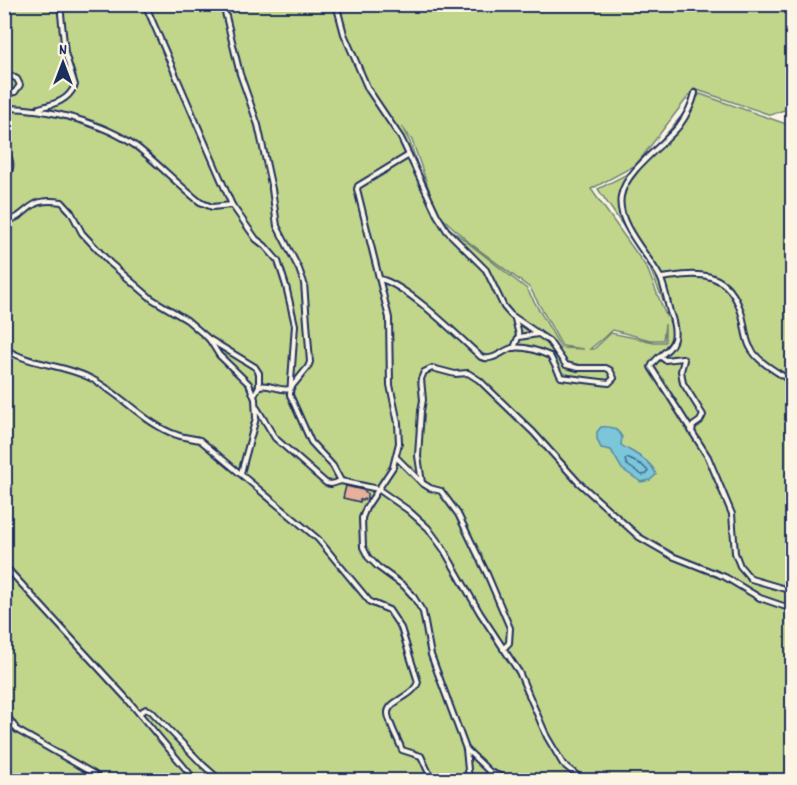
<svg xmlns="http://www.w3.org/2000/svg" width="797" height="785" viewBox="0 0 797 785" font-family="Dekko,sans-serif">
<rect width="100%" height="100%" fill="#fcf5e5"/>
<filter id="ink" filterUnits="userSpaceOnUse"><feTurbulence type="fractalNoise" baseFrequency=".0167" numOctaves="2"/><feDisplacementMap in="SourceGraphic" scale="12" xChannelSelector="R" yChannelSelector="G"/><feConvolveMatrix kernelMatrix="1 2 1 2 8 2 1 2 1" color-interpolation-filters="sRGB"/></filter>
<g filter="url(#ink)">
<path fill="#c2d68b" stroke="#6e8274" stroke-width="1.5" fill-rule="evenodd" d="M338,4l5,10 -4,-9h453v102l-21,8 -77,-26 -58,76 -45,24 56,79 19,48 1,-6 -20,-49 -49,-72 39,-20 63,-75 92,32v654h-787v-775zM402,127l10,13 25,73 33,30 60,45 32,58 22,3 -23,-1 -34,-59 -93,-73 -24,-74zM665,324v18h-11l-43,-9 -17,16h-4l23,-19 37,10h13z"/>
<path fill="#7bc6da" stroke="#558aa8" stroke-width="1.5" d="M601,427c10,-1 16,1 21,10l-1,8c12,8 32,16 35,30l-6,5 -9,2 -19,-13 -11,-19 -10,-2 -4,-9v-7z"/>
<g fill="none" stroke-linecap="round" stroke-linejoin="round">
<polygon stroke="#416b90" stroke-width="1.5" points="627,458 642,465 648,471 647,474 642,475 627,465 625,460"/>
</g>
<polygon fill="#e6b09b" stroke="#1b2f5e" stroke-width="1.5" points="346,486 363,490 367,493 367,499 360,500 360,502 343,498"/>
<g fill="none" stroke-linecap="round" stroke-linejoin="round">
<g stroke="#1b2f5e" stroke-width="8">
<g id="service">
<polyline points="145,4 232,205 256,239 265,246 278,261 286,286 295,325 290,395 311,442 333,466 341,481 378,489 408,510 428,528 444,550 480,613 519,672 547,737 563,764 583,780"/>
<path d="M223,4l17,70 18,51 14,64 5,37 22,43 5,14 6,79 -2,5 -18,22c-11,3 -20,-6 -31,-3l-5,10"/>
<path d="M336,4l8,30 24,55 33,49 36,77 10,16 39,39 18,37 7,8 38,26 17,24 12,3h28l4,2 4,8 -5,5 -48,-6 -11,-21c-11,-5 -27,-10 -38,-8 -10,3 -20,14 -31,9 -22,-20 -74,-72 -101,-78"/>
<polyline points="4,72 17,79 20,85 15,92 4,94"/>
<path d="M695,93c-3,12 -8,22 -16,33 -16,20 -53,44 -58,70 -5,28 27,58 39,81 5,10 7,24 10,35 3,7 6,20 4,27 -3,13 -19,17 -23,28l57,90 24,57 3,39 5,13 11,13 41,12"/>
<path d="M4,108c40,-1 101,15 133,39 22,17 41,38 63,55l12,5 20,-2"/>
<path d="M39,108c16,-4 29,-7 36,-23l-10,-32 -5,-49"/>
<path d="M4,150c10,12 7,20 0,32"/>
<polyline points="409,155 358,186 357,189 389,318 390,385 398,423 399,443 393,467 366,508 362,518 363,547 368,557 378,567 404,586 413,596 423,612 431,655 466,749 469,780"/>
<path d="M4,222c28,-6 21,-26 58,-20l9,10 11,21 28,30 42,36 35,21 22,19 10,16 30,29 6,15 1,19 -15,55"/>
<path d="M661,278c40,-6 68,-8 81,37 3,10 3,23 8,32 8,16 28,25 42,35"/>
<polyline points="519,337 538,334"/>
<polyline points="209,339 255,367 259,373 259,386"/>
<path d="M4,348c25,17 57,16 84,29 32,15 56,47 89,58 8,3 16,3 23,5l118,99 52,63 19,8 12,18 17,54c-5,15 -28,18 -30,30 -1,8 11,29 14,38l19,6 11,24"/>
<polyline points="514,348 519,335 515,319"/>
<polyline points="661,357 665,360 682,358 684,360 681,371 683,383 703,415 700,421 693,426 692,432"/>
<polyline points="257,408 275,438 326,483 331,484 341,481"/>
<polyline points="396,457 422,483 430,488 441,491 458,514 487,574 510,628 509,643 503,649"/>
<polyline points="422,483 418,456 421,411 423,400 421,379 424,372 432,368 455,374 468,373 479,380 533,432 578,482 639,537 672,556 725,577 760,598 792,609"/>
<polyline points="4,565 127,699 195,780"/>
<polyline points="139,713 146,709 151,711 203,765 220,780"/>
<polyline points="4,716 10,720 17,730 94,774 101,780"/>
<polyline points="466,749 490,772 510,780"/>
</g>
</g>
<use href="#service" stroke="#fcf5e5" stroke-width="4"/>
</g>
</g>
<rect width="797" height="785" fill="none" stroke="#fcf5e5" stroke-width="24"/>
<rect x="12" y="12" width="773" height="761" fill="none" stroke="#1b2f5e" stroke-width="2" filter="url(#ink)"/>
<g transform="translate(63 63)" stroke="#fcf5e5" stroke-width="4.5" paint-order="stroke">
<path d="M0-4.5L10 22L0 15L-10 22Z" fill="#1b2f5e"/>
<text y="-9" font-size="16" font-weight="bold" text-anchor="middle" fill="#1b2f5e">N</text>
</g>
</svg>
